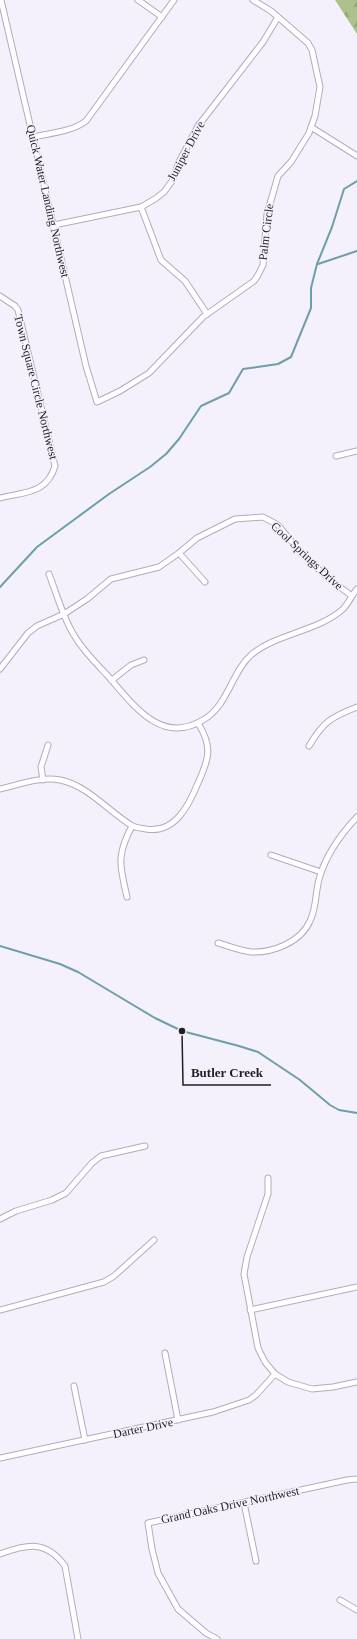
<svg xmlns="http://www.w3.org/2000/svg" width="357" height="1639" viewBox="0 0 357 1639" font-family="'Times New Roman',serif">
<defs>
<pattern id="forest-firs" width="22" height="20" patternUnits="userSpaceOnUse"><rect width="22" height="20" fill="#aec18d"/><path d="M5 1l3.5 6h-7zM16 11l3.5 6h-7z" fill="#95a57a"/></pattern>
</defs>
<rect width="100%" height="100%" fill="#f5f1fc"/>
<polygon fill="url(#forest-firs)" points="335,0 357,0 357,34"/>
<g fill="none" stroke-linecap="round" stroke-linejoin="round">
<g stroke="#6c9fa8" stroke-width="2">
<polyline points="318,264 357,251"/>
<polyline points="0,587 37,547 109,494 150,467 166,454 179,439 201,406 229,393 243,369 278,364 291,357 311,308 311,288 317,264 332,227 344,189 357,181"/>
<polyline points="0,946 60,964 78,972 155,1018 182,1031 239,1046 258,1052 300,1080 330,1105 339,1110 357,1113"/>
</g>
<g stroke="#b2aac2" stroke-width="7">
<g id="minor">
<polyline points="1,0 86,366 97,402 120,391 149,373 203,317 254,281 258,275 263,265 267,214 278,176 291,162 309,133 315,116 320,87 312,50 308,43 271,11 253,0"/>
<polyline points="138,0 162,17"/>
<polyline points="311,127 357,156"/>
<path d="M33,137c18,-4 38,-5 53,-16l88,-121"/>
<polyline points="141,207 161,260 185,281 207,314"/>
<polyline points="54,225 141,207 155,199 164,192 172,181 179,162 198,126 263,42 278,17"/>
<path d="M0,296l15,10 3,4 37,156c-8,28 -31,26 -55,32"/>
<polyline points="336,456 357,451"/>
<polyline points="179,553 205,582"/>
<path d="M49,574c7,18 12,37 21,54 9,18 24,33 37,47 25,28 53,71 96,45 25,-14 28,-47 48,-65 24,-21 68,-24 92,-46 5,-5 9,-14 14,-20"/>
<polyline points="0,669 28,633 37,626 64,614 87,599 111,579 159,567 179,553 197,538 235,519 263,517 278,525 301,553 329,579 352,596"/>
<polyline points="112,680 131,665 144,660"/>
<path d="M309,746c14,-24 22,-29 48,-39"/>
<polyline points="43,780 41,767 48,745"/>
<path d="M0,789c18,-4 41,-13 60,-9 27,5 48,31 71,45 4,3 10,3 15,4 29,5 43,-24 52,-46 11,-24 15,-36 0,-60"/>
<polyline points="271,855 321,872"/>
<path d="M127,897c-7,-31 -11,-41 5,-71"/>
<path d="M218,943c11,3 22,8 33,9 22,1 50,-10 59,-31 7,-14 5,-30 10,-45 7,-23 21,-42 37,-59"/>
<polyline points="268,1178 268,1194 247,1257 244,1274 258,1348 265,1362 275,1374 288,1382 312,1389 333,1387 357,1382"/>
<polyline points="0,1219 16,1211 52,1200 66,1193 92,1163 101,1156 145,1146"/>
<polyline points="0,1310 104,1282 114,1276 154,1240"/>
<polyline points="250,1310 357,1287"/>
<polyline points="165,1353 178,1420"/>
<polyline points="74,1386 85,1440"/>
<polyline points="0,1458 213,1412 249,1400 256,1395 275,1374"/>
<polyline points="244,1503 256,1561"/>
<path d="M0,1554c28,-10 46,-14 65,12l13,73"/>
<polyline points="340,1600 357,1610"/>
<polyline points="217,1639 206,1633 178,1609 158,1573 152,1549 148,1523 347,1480 357,1479"/>
</g>
</g>
<use href="#minor" stroke="#fff" stroke-width="5"/>
</g>
<g text-anchor="middle" stroke-width="3" stroke-linejoin="round" paint-order="stroke">
<g font-size="12" fill="#201d26" stroke="#f5f1fc">
<text transform="translate(186 151) rotate(-62)" y="4">Juniper Drive</text>
<text transform="translate(48 201) rotate(77)" y="4">Quick Water Landing Northwest</text>
<text transform="translate(266 232) rotate(-83)" y="4">Palm Circle</text>
<text transform="translate(36 387) rotate(76)" y="4">Town Square Circle Northwest</text>
<text transform="translate(307 556) rotate(43)" y="4">Cool Springs Drive</text>
<text transform="translate(143 1428) rotate(-12)" y="4">Darter Drive</text>
<text transform="translate(230 1505) rotate(-12)" y="4">Grand Oaks Drive Northwest</text>
</g>
</g>
<path fill="none" stroke="#201d26" stroke-width="1.5" d="M182 1031L183 1085H271"/>
<circle fill="#201d26" stroke="#f5f1fc" stroke-width="1.5" cx="182" cy="1031" r="4"/>
<g font-size="13" text-anchor="middle" font-weight="bold" fill="#201d26" stroke="#f5f1fc" stroke-width="3" stroke-linejoin="round" paint-order="stroke">
<text x="227" y="1077">Butler Creek</text>
</g>
</svg>
